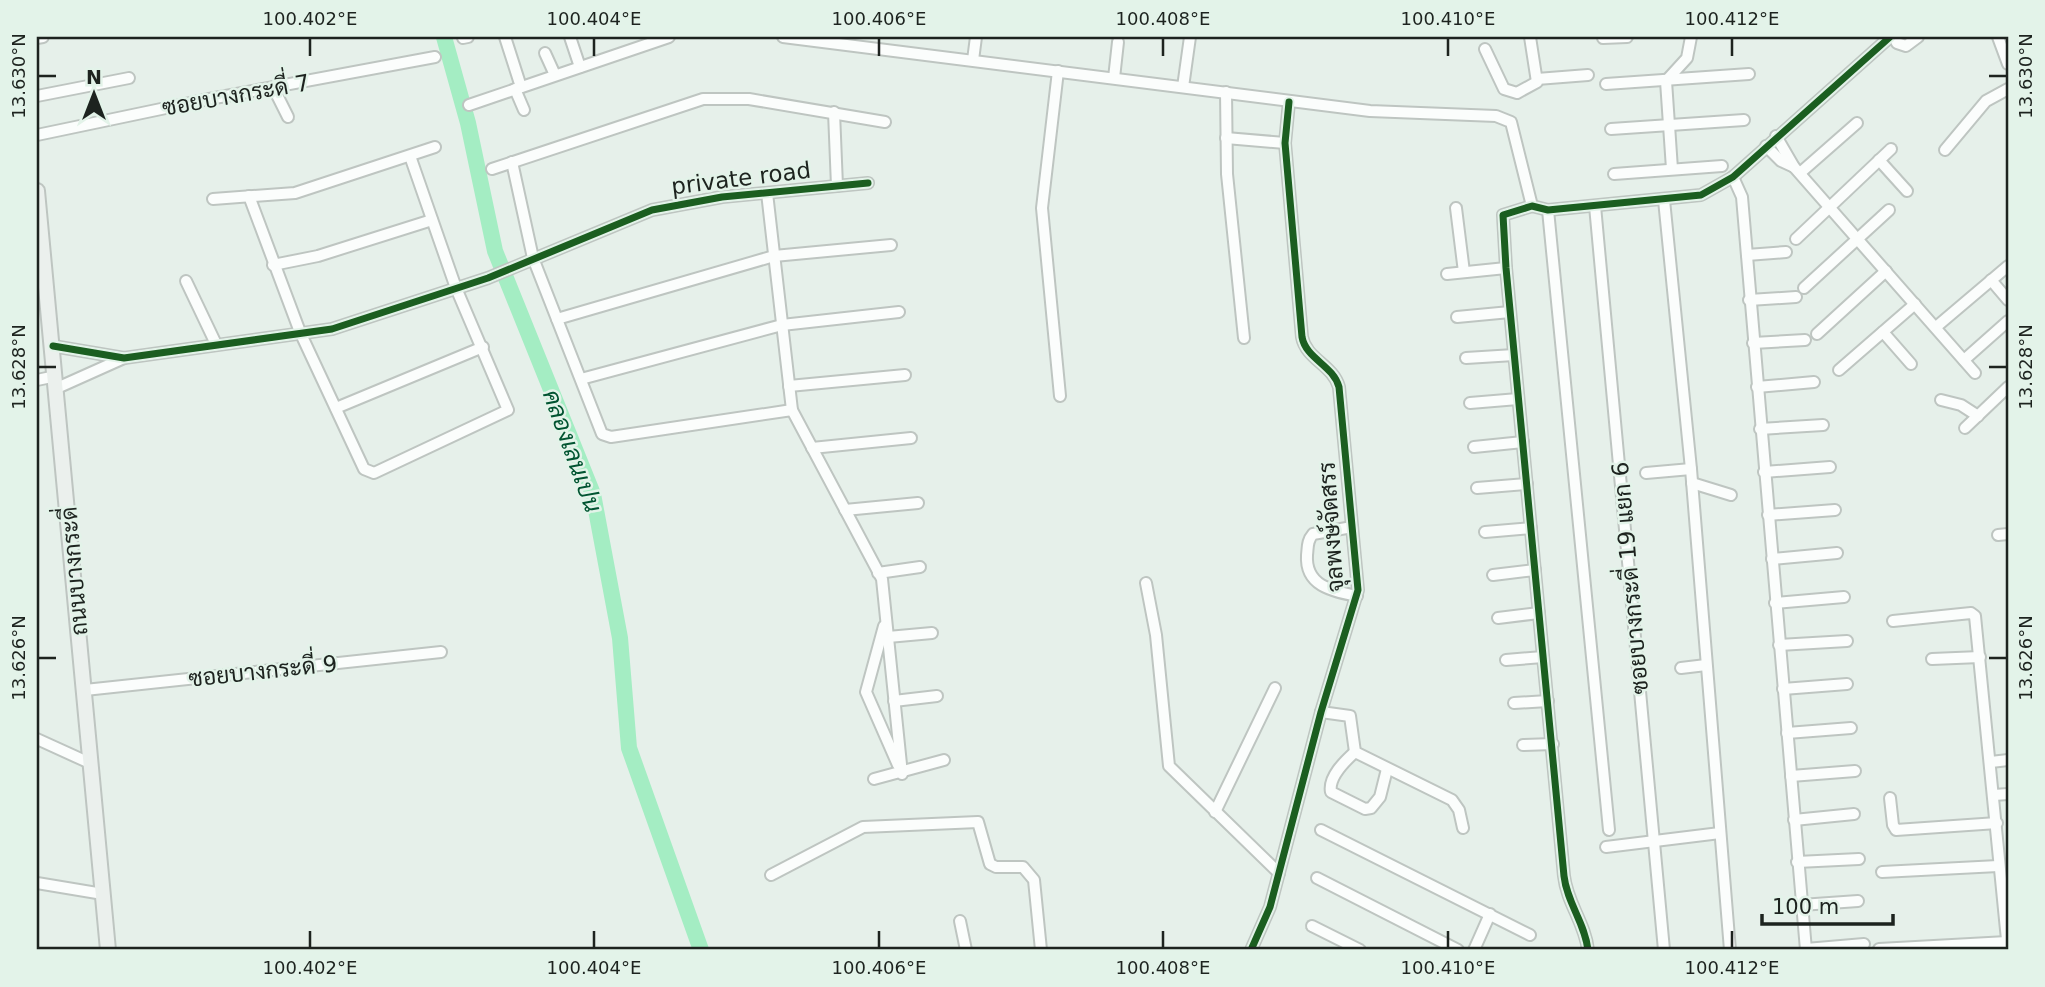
<svg xmlns="http://www.w3.org/2000/svg" width="2045" height="987" viewBox="0 0 2045 987" font-family="'DejaVu Sans',Sarabun,sans-serif">
<rect width="100%" height="100%" fill="#e6f0ea"/>
<g fill="none" stroke-linecap="round" stroke-linejoin="round">
<polyline stroke="#a4edc3" stroke-width="16" points="444,37 468,123 495,251 593,494 620,638 629,748 701,950"/>
<g stroke="#bec5c1" stroke-width="14">
<g id="street">
<polyline points="505,37 521,87"/>
<polyline points="570,37 580,67"/>
<polyline points="783,37 1370,111 1496,116 1511,122 1532,206"/>
<polyline points="1894,37 1897,43 1906,46 1918,37"/>
<polyline points="1998,37 2008,64"/>
<polyline points="37,38 43,37"/>
<polyline points="463,38 468,37"/>
<polyline points="1603,38 1627,37"/>
<polyline points="1485,49 1504,89 1517,93 1537,82 1530,37"/>
<polyline points="545,53 555,75"/>
<polyline points="973,60 976,37"/>
<polyline points="1058,71 1042,208 1060,396"/>
<polyline points="1114,78 1118,42"/>
<polyline points="1537,79 1588,75"/>
<polyline points="1606,84 1749,74"/>
<polyline points="1183,87 1190,37"/>
<polyline points="274,89 288,117"/>
<polyline points="515,89 524,110"/>
<polyline points="1226,92 1227,174 1244,338"/>
<polyline points="37,96 129,78"/>
<polyline points="469,105 669,37"/>
<polyline points="834,112 837,186"/>
<polyline points="1611,129 1744,120"/>
<polyline points="37,135 204,100 435,57"/>
<polyline points="1776,136 1794,167 1975,373"/>
<polyline points="1226,138 1285,143"/>
<polyline points="1766,146 1781,161 1794,167"/>
<polyline points="1945,150 1986,101 2008,89"/>
<polyline points="1879,160 1907,191"/>
<polyline points="512,162 533,258 602,434 611,437 792,410"/>
<polyline points="492,169 703,99 749,99 885,122"/>
<polyline points="1672,169 1666,81 1687,58 1691,37"/>
<polyline points="1800,173 1857,123"/>
<polyline points="1614,174 1722,166"/>
<polyline points="1733,177 1742,197 1806,950"/>
<polyline points="767,193 792,410 882,579 902,774"/>
<polyline points="249,196 300,332 364,469 374,473 508,410 456,288 410,156"/>
<polyline points="213,199 295,193 435,147"/>
<polyline points="1664,200 1691,469 1730,950"/>
<polyline points="1595,206 1664,950"/>
<polyline points="1456,208 1464,272"/>
<polyline points="1548,210 1609,830"/>
<polyline points="1796,239 1891,149"/>
<polyline points="1747,255 1786,252"/>
<polyline points="273,265 318,256 432,220"/>
<polyline points="1447,274 1506,268"/>
<polyline points="1991,280 2008,300"/>
<polyline points="186,281 216,344"/>
<polyline points="1804,288 1889,210"/>
<polyline points="1749,300 1796,297"/>
<polyline points="1457,317 1510,312"/>
<polyline points="557,319 774,256 891,245"/>
<polyline points="1936,327 2008,266"/>
<polyline points="1883,332 1911,364"/>
<polyline points="1817,334 1886,271"/>
<polyline points="1753,343 1805,340"/>
<polyline points="53,346 124,358 332,329 488,278 652,210 722,197 868,183"/>
<polyline points="1466,358 1514,355"/>
<polyline points="1964,360 2008,321"/>
<polyline points="1839,370 1915,304"/>
<polyline points="581,379 782,325 899,312"/>
<polyline points="37,380 56,376"/>
<polyline points="789,386 905,375"/>
<polyline points="1757,387 1814,382"/>
<polyline points="57,388 124,358"/>
<polyline points="1941,400 1961,405 1978,416"/>
<polyline points="1470,403 1518,399"/>
<polyline points="336,408 483,347"/>
<polyline points="1965,428 2008,387"/>
<polyline points="1760,429 1823,425"/>
<polyline points="1474,447 1523,442"/>
<polyline points="812,448 911,438"/>
<polyline points="1764,472 1830,467"/>
<polyline points="1646,473 1691,469"/>
<polyline points="1692,483 1731,495"/>
<polyline points="1477,488 1527,484"/>
<polyline points="845,510 918,503"/>
<polyline points="1768,515 1835,510"/>
<path d="M1352,527l-39,7c-6,7 -5,13 -6,21 -2,31 25,36 50,41"/>
<polyline points="1485,532 1531,528"/>
<polyline points="1998,535 2008,534"/>
<polyline points="1772,559 1837,553"/>
<polyline points="878,573 920,567"/>
<polyline points="1493,575 1535,570"/>
<polyline points="1146,583 1156,635 1169,766 1279,873"/>
<polyline points="1775,603 1844,597"/>
<polyline points="1498,618 1539,613"/>
<polyline points="1893,621 1971,613 1975,616 2008,950"/>
<polyline points="884,626 866,692 898,765"/>
<polyline points="888,637 932,633"/>
<polyline points="1779,645 1847,641"/>
<polyline points="1932,659 1980,657"/>
<polyline points="1506,660 1543,657"/>
<polyline points="1681,668 1706,665"/>
<polyline points="1783,689 1847,684"/>
<polyline points="85,690 441,652"/>
<polyline points="894,701 937,696"/>
<polyline points="1514,703 1548,701"/>
<polyline points="1321,712 1350,716 1355,752 1452,800 1459,810 1463,828"/>
<polyline points="1787,733 1851,728"/>
<polyline points="37,739 92,764"/>
<polyline points="1523,745 1553,744"/>
<path d="M1355,752c-10,9 -27,25 -24,40l34,17 6,-1 9,-11 7,-28"/>
<polyline points="1991,762 2008,760"/>
<polyline points="1791,776 1855,771"/>
<polyline points="874,779 944,760"/>
<polyline points="1994,795 2008,794"/>
<polyline points="1890,798 1893,825 1896,830 1997,823"/>
<polyline points="1215,812 1275,688"/>
<polyline points="1794,820 1854,814"/>
<polyline points="1321,830 1530,935"/>
<polyline points="1606,847 1720,833"/>
<polyline points="1797,862 1859,859"/>
<polyline points="1882,872 1998,866"/>
<polyline points="771,875 863,827 978,822 990,864 996,867 1023,867 1034,880 1041,950"/>
<polyline points="1317,878 1458,950"/>
<polyline points="37,883 103,894"/>
<polyline points="1801,905 1858,901"/>
<polyline points="960,921 966,950"/>
<polyline points="1312,926 1360,950"/>
<polyline points="1806,949 1864,944"/>
<polyline points="1879,949 2007,942"/>
<path d="M1251,950l19,-43 51,-195 37,-122 -19,-203c-6,-22 -33,-28 -37,-50l-17,-194 4,-41"/>
<polyline points="1474,950 1490,914"/>
<path d="M1588,950c-3,-27 -21,-47 -24,-74l-58,-608 -3,-53 29,-9 16,4 153,-15 32,-18 157,-140"/>
</g>
</g>
<g stroke="#bec5c1" stroke-width="18">
<polyline id="secondary" points="37,191 108,950"/>
</g>
<use href="#street" stroke="#fbfdfc" stroke-width="10"/>
<use href="#secondary" stroke="#ebf0ed" stroke-width="14"/>
<g stroke="#e3f3e9" stroke-width="11">
<g id="cycleway">
<polyline points="53,346 124,358 332,329 488,278 652,210 722,197 868,183"/>
<path d="M1251,950l19,-43 51,-195 37,-122 -19,-203c-6,-22 -33,-28 -37,-50l-17,-194 4,-41"/>
<path d="M1588,950c-3,-27 -21,-47 -24,-74l-58,-608 -3,-53 29,-9 16,4 153,-15 32,-18 157,-140"/>
</g>
</g>
<use href="#cycleway" stroke="#1b5e20" stroke-width="7"/>
</g>
<path fill="none" stroke="#1d231f" stroke-width="2.5" d="M310,38v18M594,38v18M879,38v18M1163,38v18M1448,38v18M1732,38v18M38,76h18M1989,76h18M38,367h18M1989,367h18M38,658h18M1989,658h18M310,931v17M594,931v17M879,931v17M1163,931v17M1448,931v17M1732,931v17"/>
<g text-anchor="middle" stroke-width="5" stroke-linejoin="round" paint-order="stroke">
<g font-size="23" fill="#1d231f" stroke="#e3f3e9">
<text transform="translate(236 95) rotate(-10)" y="8">ซอยบางกระดี่ 7</text>
<text transform="translate(741 178) rotate(-7)" y="8">private road</text>
<text transform="translate(1331 527) rotate(-94)" y="8">จุลพงษ์จัดสรร</text>
<text transform="translate(74 571) rotate(-95)" y="8">ถนนบางกระดี่</text>
<text transform="translate(1630 578) rotate(-95)" y="8">ซอยบางกระดี่ 19 แยก 6</text>
<text transform="translate(263 671) rotate(-6)" y="8">ซอยบางกระดี่ 9</text>
</g>
<g font-size="24" font-style="italic" fill="#015431" stroke="#e3f3e9">
<text transform="translate(572 451) rotate(70)" y="8">คลองเลนเปน</text>
</g>
</g>
<rect width="2045" height="987" fill="none" stroke="#e3f3e9" stroke-width="77"/>
<g transform="translate(94 94)" stroke="#e3f3e9" stroke-width="5" paint-order="stroke">
<path d="M0-5L12 26L0 18L-12 26Z" fill="#1d231f"/>
<text y="-10" font-size="19" font-weight="bold" text-anchor="middle" fill="#1d231f">N</text>
</g>
<path d="M1762 914v10h131v-10" fill="none" stroke="#1d231f" stroke-width="3.5"/>
<text x="1772" y="914" font-size="21" fill="#1d231f" stroke="#e3f3e9" stroke-width="5" paint-order="stroke">100 m</text>
<rect x="38" y="38" width="1969" height="910" fill="none" stroke="#1d231f" stroke-width="2.5"/>
<g font-size="18" text-anchor="middle" fill="#1d231f">
<text x="310" y="25">100.402°E</text>
<text x="594" y="25">100.404°E</text>
<text x="879" y="25">100.406°E</text>
<text x="1163" y="25">100.408°E</text>
<text x="1448" y="25">100.410°E</text>
<text x="1732" y="25">100.412°E</text>
<text transform="translate(19 76) rotate(-90)" y="6">13.630°N</text>
<text transform="translate(2026 76) rotate(-90)" y="6">13.630°N</text>
<text transform="translate(19 367) rotate(-90)" y="6">13.628°N</text>
<text transform="translate(2026 367) rotate(-90)" y="6">13.628°N</text>
<text transform="translate(19 658) rotate(-90)" y="6">13.626°N</text>
<text transform="translate(2026 658) rotate(-90)" y="6">13.626°N</text>
<text x="310" y="974">100.402°E</text>
<text x="594" y="974">100.404°E</text>
<text x="879" y="974">100.406°E</text>
<text x="1163" y="974">100.408°E</text>
<text x="1448" y="974">100.410°E</text>
<text x="1732" y="974">100.412°E</text>
</g>
</svg>
